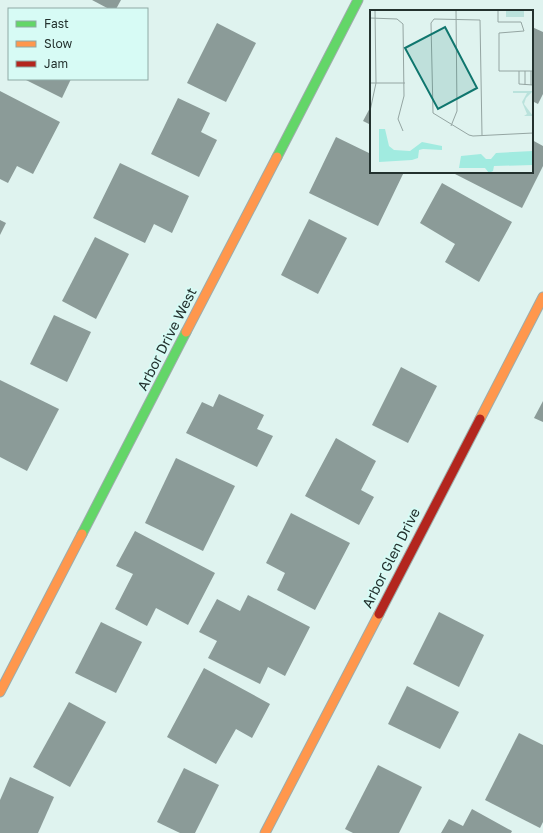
<svg xmlns="http://www.w3.org/2000/svg" width="543" height="833" viewBox="0 0 543 833" font-family="'Golos Text',sans-serif">
<rect width="100%" height="100%" fill="#dff3ef"/>
<g fill="#8b9b98">
<polygon points="92,0 121,0 116,9 109,9"/>
<polygon points="217,23 256,43 226,102 187,83"/>
<polygon points="532,27 543,32 543,94 538,104 532,101"/>
<polygon points="24,79 71,79 62,98"/>
<polygon points="0,91 60,122 33,174 17,166 8,183 0,179"/>
<polygon points="178,98 210,113 201,132 217,140 199,177 151,154"/>
<polygon points="371,106 371,125 363,121"/>
<polygon points="336,137 371,154 371,172 404,172 378,226 309,193"/>
<polygon points="532,140 543,146 543,166 522,208 455,174 456,172 532,172"/>
<polygon points="120,163 189,196 172,233 154,224 145,243 93,218"/>
<polygon points="442,183 512,222 479,282 445,262 455,244 420,223"/>
<polygon points="309,219 347,238 318,294 281,275"/>
<polygon points="0,220 6,223 0,235"/>
<polygon points="95,237 129,254 96,319 62,301"/>
<polygon points="54,315 91,332 67,382 30,364"/>
<polygon points="401,367 437,386 408,443 372,425"/>
<polygon points="0,380 59,409 27,471 0,457"/>
<polygon points="219,394 264,415 257,429 273,436 257,467 186,433 202,402 213,407"/>
<polygon points="543,401 543,422 534,418"/>
<polygon points="336,438 376,461 361,490 374,497 359,525 305,496"/>
<polygon points="176,458 235,486 203,551 145,523"/>
<polygon points="291,513 350,543 315,610 277,590 285,573 266,563"/>
<polygon points="135,531 215,573 188,625 156,608 147,626 115,609 133,574 116,566"/>
<polygon points="248,595 310,627 285,676 268,667 260,684 208,658 217,641 199,632 217,599 240,611"/>
<polygon points="439,612 484,635 459,687 413,664"/>
<polygon points="101,622 142,642 116,693 75,673"/>
<polygon points="204,668 270,704 252,738 236,729 216,764 167,737"/>
<polygon points="407,686 459,712 440,749 388,724"/>
<polygon points="69,702 106,722 70,787 33,767"/>
<polygon points="519,733 543,745 543,822 540,828 485,800"/>
<polygon points="378,765 422,787 399,833 353,833 345,829"/>
<polygon points="184,768 219,785 195,833 180,833 157,822"/>
<polygon points="10,777 54,797 38,833 0,833 0,800"/>
<polygon points="472,809 512,831 511,833 441,833 449,819 463,826"/>
</g>
<g fill="none" stroke-linecap="round" stroke-linejoin="round">
<g stroke="#9dacaa" stroke-width="11">
<g id="fast">
<polyline points="277,157 358,0"/>
<polyline points="82,534 186,332"/>
</g>
</g>
<g stroke="#9dacaa" stroke-width="11">
<g id="slow">
<polyline points="186,332 277,157"/>
<polyline points="480,419 543,297"/>
<polyline points="0,692 82,534"/>
<polyline points="265,833 379,614"/>
</g>
</g>
<g stroke="#9dacaa" stroke-width="11">
<polyline id="jam" points="379,614 480,419"/>
</g>
<use href="#fast" stroke="#63d668" stroke-width="9"/>
<use href="#slow" stroke="#ff974d" stroke-width="9"/>
<use href="#jam" stroke="#b3261e" stroke-width="9"/>
</g>
<g text-anchor="middle" stroke-width="4" stroke-linejoin="round" paint-order="stroke">
<g font-size="14" fill="#23312e" stroke="#d7fbf5">
<text transform="translate(167 339) rotate(-63)" y="5">Arbor Drive West</text>
<text transform="translate(391 558) rotate(-63)" y="5">Arbor Glen Drive</text>
</g>
</g>
<g transform="translate(370 10)">
<rect width="163" height="163" fill="#dff3ef"/>
<path d="M136,0h18v7h-18zM143,81h20l-7,7 -2,6 9,12h-9l3,-2 -5,-12 5,-9h-14z" fill="#bae2dc"/>
<path d="M9,119h6l4,17 5,4 16,1 12,-9 20,4v4l-19,-1 -4,1 -1,8 -6,2 -33,2zM163,141v14l-39,1 -1,5 -4,2 -4,-5h-26l2,-12 20,-2 5,5h5l5,-6z" fill="#a1ebe0"/>
<path fill="none" stroke="#94a5a2" stroke-width="1" d="M128,0v12h23l3,9 -25,2v38h34M0,8l27,1 6,5 1,72 -6,23 5,12M149,61v13l14,1M155,61v14M161,61v14M0,73h35M0,101l6,-28 -1,-73M81,116l6,-15 -1,-101M112,125l-2,-115 -46,-1 -3,4 2,90 36,22 4,1 60,-3"/>
<path fill="#0f766e" fill-opacity="0.15" stroke="#0f766e" stroke-width="2" d="M75,17l32,61 -39,21 -33,-61z"/>
<rect width="163" height="163" fill="none" stroke="#23312e" stroke-width="2"/>
</g>
<rect x="8" y="8" width="140" height="72" fill="#d7fbf5" stroke="#8faaa5"/>
<rect x="16" y="21" width="20" height="6" fill="#63d668" stroke="#8faaa5"/>
<text x="44" y="28" font-size="12" fill="#23312e">Fast</text>
<rect x="16" y="41" width="20" height="6" fill="#ff974d" stroke="#8faaa5"/>
<text x="44" y="48" font-size="12" fill="#23312e">Slow</text>
<rect x="16" y="61" width="20" height="6" fill="#b3261e" stroke="#8faaa5"/>
<text x="44" y="68" font-size="12" fill="#23312e">Jam</text>
</svg>
